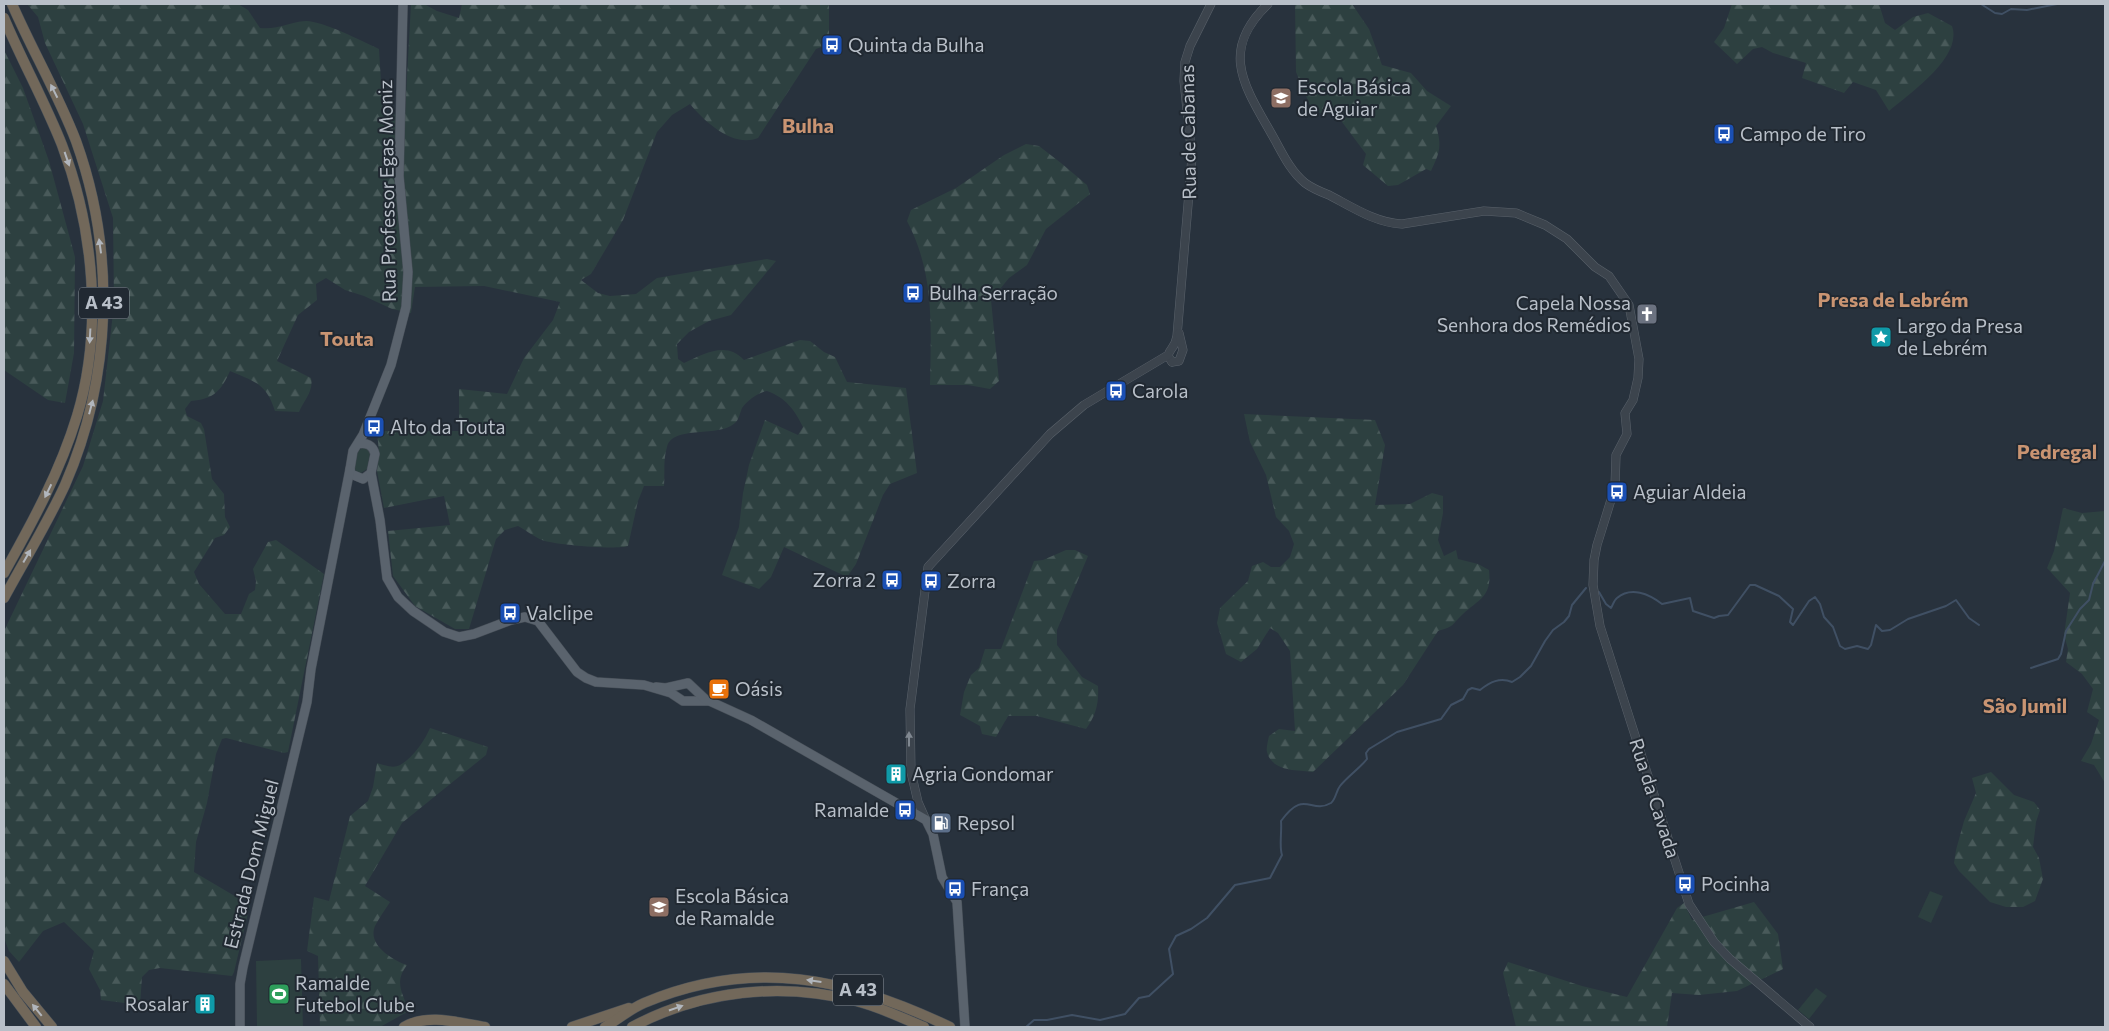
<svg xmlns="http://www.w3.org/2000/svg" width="2109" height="1031" viewBox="0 0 2109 1031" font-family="Commissioner,sans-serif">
<defs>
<pattern id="forest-firs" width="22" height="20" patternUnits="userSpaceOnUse" patternTransform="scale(1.25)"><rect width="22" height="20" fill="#2d4040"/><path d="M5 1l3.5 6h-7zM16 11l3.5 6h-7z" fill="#495a5a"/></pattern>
</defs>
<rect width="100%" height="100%" fill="#28323d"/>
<g fill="#2d4040">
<path d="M362,448h5l3,6 -3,15 -6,4 -5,-1c-3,-7 -1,-20 6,-24z"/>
<polygon points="1930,891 1943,896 1931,923 1918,917"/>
<polygon points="301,959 303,1027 257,1027 256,961"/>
<polygon points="1816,988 1827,996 1809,1019 1798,1010"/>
</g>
<g fill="url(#forest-firs)">
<path d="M27,4h211l10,6 12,18c18,2 29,-6 46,-7 17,0 56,20 73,28l4,66 22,-1 6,-110h13l13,7 22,7 3,-14h367v40l-13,5 -58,89c-25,10 -53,-16 -68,-34l-18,11 -15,17 -34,88 -32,54 -10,6 17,13 12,3 26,-2 21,-16 110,-19 9,2 -45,54 -22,6 -20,11 -12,12 1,15 6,4c21,-10 43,-22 60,-3l56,-20 10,1 14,11 11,5 12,25 59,6 11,85 -27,11 -7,11 -27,69 -9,13 -63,-30 -13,30 -12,12 -37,-14 17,-48 4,-34 6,-28 16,-45 33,15 5,-8c-9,-18 -17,-29 -36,-36 -10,2 -19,9 -25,17 -2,5 -3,11 -6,14 -16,17 -63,2 -69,25 -4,12 -2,26 -3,39h-20l-6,15 -10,45c-12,4 -73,-1 -86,-6 -8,-3 -16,-10 -24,-14l-13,4 -9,9 -27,90h-14l-40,-23 -22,-30 -5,-45 62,-6 -6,-29 -60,12 -7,-37 2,-18 -2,-22h82v-42l48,5 17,-36 29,-38 7,-18 -76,-16 -69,1 -4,26 -19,-4 -28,-13 -19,-6 -19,-12 -10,6 1,16 -19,15 -21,46 34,17c3,13 -7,22 -12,34l-24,-1c-9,-28 -20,-29 -45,-40 -9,20 -16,28 -39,30l-6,8 2,7 14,7 3,6 8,50 12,15 1,23 5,10 -6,8 -9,3 -21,34 5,12 26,30h16l8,-20 6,-4 1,-9 -3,-12 15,-27 8,-2 48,34 -36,178 -4,1 -58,-15 -4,1 -6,15 -9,49 -11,39 -2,30 56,33 -16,67 -2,4 -72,-8 -11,2 -7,7 -2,28 -39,-5 -1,-10 -11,-21 5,-18 -30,-29 -21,9 -24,31 -10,-11 -5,-13v-307l79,-165 20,-65 11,-97 -1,-86 -30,-94 -38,-81 -7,-26z"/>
<path d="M1295,4h57l17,25 13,36 29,8 16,18 24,15 -15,20c6,20 4,26 -5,45l-5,-2 -28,16 -10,1 -25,-21 3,-11 -33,-44 -12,3 -9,-3 -16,-38z"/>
<path d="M1732,4h147l6,19 10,7 18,-13 15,-4 24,13c11,31 -42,67 -63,85l-13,-21 -23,-8 -9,11 -42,-15 4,-15 -33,-10 -11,-6 -9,2 -16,15 -23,-22 10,-14z"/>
<polygon points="4,50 23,88 49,161 75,257 74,353 65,403 48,400 4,370"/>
<path d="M1026,144l13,2 22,17 26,22 3,9 -44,35 -19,36 -18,13 -18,22 8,81 -9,8 -22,-4h-38c1,-57 5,-111 -23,-164l4,-11 45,-22 48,-33z"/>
<path d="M1244,414l131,6 10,25 -10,60 35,-1 22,-11 11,3v17l-5,27 6,16 12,-6 2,9 20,5 11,6c3,27 -10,29 -26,44 -12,11 -7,12 -25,17l-35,54 -90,87c-15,-2 -41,0 -46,-20 -1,-4 1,-11 2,-16l10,-7 16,2 -5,-80 -12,-18 -8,-5 -13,21 -16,13 -15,-8 -9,-31 3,-15 28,-27 4,-15 11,-4 8,5h9l10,-10 4,-13 -5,-13 -13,-14 -10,-42 -16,-33z"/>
<polygon points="2063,508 2082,513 2105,511 2105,783 2094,765 2081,761 2091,744 2099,720 2087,712 2093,689 2082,674 2066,662 2068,649 2064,635 2070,593 2047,568 2054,551"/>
<path d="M1066,550h9l13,6 -31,74v15l25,32 16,9c1,17 -2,29 -12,43l-49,-13h-29l-12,21 -14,-3 -2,-8 -20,-11 4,-23 7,-17 8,-7 6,-19h16l33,-88 9,-1z"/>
<path d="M430,728l58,19 -2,8 -84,68 -37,63 25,16c-5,8 -11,16 -15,24 -8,19 18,34 32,39 -13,17 -5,27 2,46l-29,16h-60l-2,-71 -11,-5 7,-54 15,4 21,-85 18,-15 5,-14 4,-24c7,2 16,6 23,2 13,-7 25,-25 30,-37z"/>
<polygon points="1991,772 2014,795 2034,802 2040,810 2036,822 2033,847 2039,858 2043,879 2035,901 2023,907 2006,907 1990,902 1959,871 1954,863 1956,850 1964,821 1976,793 1972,778"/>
<polygon points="1754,902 1778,934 1783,969 1737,991 1699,995 1672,993 1667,1027 1516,1027 1503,973 1508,962 1582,986 1627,997 1677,908 1684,903 1692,920"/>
</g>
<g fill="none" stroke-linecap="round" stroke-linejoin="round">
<g stroke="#405064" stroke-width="2">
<polyline points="1981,4 1995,13 2002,14 2011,9 2027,10 2057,4"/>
<path d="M1599,592l7,12 5,4c2,-3 3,-8 6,-10 14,-12 32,-4 45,6l28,-6 3,13 21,7 5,-2 9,-1 22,-30h5l24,11 14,13 -3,13 3,3 16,-24 6,-4 5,7 4,13 9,10 7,19 5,3 12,-3 11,3 3,-4 5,-20 6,6 8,-1 18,-11 38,-13 10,-6 13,18 10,7"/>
<polyline points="2031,668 2058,659 2061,654 2066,631 2080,609 2089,600 2093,584 2105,561"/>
<path d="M1026,1027l8,-7h13l25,-5 28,5 25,-6 14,-16 10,-2 24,-22 -4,-25 7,-13 15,-7 16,-11 28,-33 35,-7 12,-23c-3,-8 0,-23 -1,-34 24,-33 29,-6 50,-18 5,-4 5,-12 9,-17 8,-10 19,-17 27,-27l-1,-6 3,-4 28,-17 44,-13 10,-14 12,-6 5,-9 4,-2 8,2c10,-8 20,-13 32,-8l8,-5 11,-11 14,-25 8,-11 11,-8 5,-6 3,-11 14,-17"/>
</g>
<g stroke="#5a626b" stroke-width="9">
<g id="minor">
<path d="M1268,4c-48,46 -25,80 3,129 10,17 18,37 34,50 7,5 16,9 24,12 23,12 47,28 73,29l82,-13 32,2 29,12 22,14 28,28 14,9 20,29 10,54 -1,19 -5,22 -8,13 2,21 -11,21 -1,32 -18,58 -3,15 -1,25 7,41 89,278 25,38 16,17 80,68"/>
<path d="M1172,362l-4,-6c2,-9 7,-7 9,-20l15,-179 -8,-76 1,-19 5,-16 21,-42"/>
<polyline points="1172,362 1179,361 1183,350 1179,333"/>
<polyline points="926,820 918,802 911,772 910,709 928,567 1050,434 1084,405 1168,355"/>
</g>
</g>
<g stroke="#454d56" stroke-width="10">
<g id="major">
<path d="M358,444c8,-2 15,1 17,10l-4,19 -8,6 -12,-5 -1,-5 3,-18 10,-16 28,-70 15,-58 2,-35 -9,-96 4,-172"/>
<polyline points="371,473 380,520 387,578 398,597 413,611 444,632 459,637 474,634 511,620 525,617 538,621 577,672 586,678 596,682 644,685 671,693 683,701 708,701"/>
<polyline points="656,687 666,688 688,683 705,699 751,720 926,820 933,834 942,877 957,902 965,1027"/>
<polyline points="240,1027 240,984 243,967 307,702 311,669 350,469"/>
</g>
</g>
<g stroke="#474f58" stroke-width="11">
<g id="highway">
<path d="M4,18c18,43 41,84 58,127 32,84 41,185 15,271 -17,56 -45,107 -73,157"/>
<path d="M4,598c20,-37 43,-74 61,-113 47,-108 51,-233 11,-344 -18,-47 -44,-91 -64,-137"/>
<polyline points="4,961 23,992 52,1027"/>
<polyline points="4,984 36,1027"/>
<path d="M404,1027c24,-14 55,-4 81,0"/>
<polyline points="572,1027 629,1008"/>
<path d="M605,1027c12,-7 25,-18 39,-24 109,-46 204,-25 306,24"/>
<path d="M632,1027c69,-37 149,-45 224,-26 24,6 46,17 68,26"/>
</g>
</g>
<use href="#minor" stroke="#3c444d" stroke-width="8"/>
<use href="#major" stroke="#5a636d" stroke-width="9"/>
<use href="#highway" stroke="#72685a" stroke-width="10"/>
</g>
<defs><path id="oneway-solid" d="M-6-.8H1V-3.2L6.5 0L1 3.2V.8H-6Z" transform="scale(1.25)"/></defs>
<g fill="#b1b6bd">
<use href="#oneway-solid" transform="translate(54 91) rotate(-117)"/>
<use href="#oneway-solid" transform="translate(67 159) rotate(71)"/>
<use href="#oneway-solid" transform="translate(100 246) rotate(-98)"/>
<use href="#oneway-solid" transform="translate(90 336) rotate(93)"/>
<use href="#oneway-solid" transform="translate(91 407) rotate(-75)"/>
<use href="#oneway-solid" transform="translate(48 491) rotate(116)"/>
<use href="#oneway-solid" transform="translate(27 556) rotate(-60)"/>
<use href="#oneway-solid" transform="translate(814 981) rotate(-172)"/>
<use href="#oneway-solid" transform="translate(676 1008) rotate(-19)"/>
<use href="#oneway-solid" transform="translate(37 1010) rotate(-129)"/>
</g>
<use fill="#808891" href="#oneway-solid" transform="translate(909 739) rotate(-90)"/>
<defs>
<g id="bus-square" transform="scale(1.125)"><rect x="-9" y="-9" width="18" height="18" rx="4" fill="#1a4fb4" stroke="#212932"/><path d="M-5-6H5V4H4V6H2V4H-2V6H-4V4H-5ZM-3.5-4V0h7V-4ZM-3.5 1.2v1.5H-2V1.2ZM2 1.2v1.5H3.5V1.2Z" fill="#fff"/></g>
<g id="school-square" transform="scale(1.125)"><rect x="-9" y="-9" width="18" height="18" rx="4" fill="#8d6e63" stroke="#212932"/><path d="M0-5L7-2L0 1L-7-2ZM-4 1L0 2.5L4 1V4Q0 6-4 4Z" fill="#fff"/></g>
<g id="church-square" transform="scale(1.125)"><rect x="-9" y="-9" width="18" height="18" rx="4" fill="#6b7280" stroke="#212932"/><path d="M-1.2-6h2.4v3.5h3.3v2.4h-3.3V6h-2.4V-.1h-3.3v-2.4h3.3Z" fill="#fff"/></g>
<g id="sight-square" transform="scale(1.125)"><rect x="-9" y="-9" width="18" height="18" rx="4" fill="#0f9aa8" stroke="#212932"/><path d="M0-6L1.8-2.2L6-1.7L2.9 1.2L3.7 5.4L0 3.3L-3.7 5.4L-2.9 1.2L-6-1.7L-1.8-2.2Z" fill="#fff"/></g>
<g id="cafe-square" transform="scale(1.125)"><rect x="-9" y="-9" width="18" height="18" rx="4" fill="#e8710a" stroke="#212932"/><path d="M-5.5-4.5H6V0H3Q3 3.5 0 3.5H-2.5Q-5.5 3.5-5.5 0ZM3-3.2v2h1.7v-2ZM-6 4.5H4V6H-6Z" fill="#fff"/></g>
<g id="building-square" transform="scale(1.125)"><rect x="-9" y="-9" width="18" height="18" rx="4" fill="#0f9aa8" stroke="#212932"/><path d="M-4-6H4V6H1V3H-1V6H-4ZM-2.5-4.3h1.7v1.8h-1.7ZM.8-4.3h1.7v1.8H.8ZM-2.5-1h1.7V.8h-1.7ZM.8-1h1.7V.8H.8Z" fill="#fff"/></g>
<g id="fuel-square" transform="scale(1.125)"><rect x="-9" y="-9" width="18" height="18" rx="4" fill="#5c6f8a" stroke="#212932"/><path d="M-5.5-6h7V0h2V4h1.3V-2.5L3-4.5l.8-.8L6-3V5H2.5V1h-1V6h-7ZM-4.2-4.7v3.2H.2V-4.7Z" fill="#fff"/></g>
<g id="stadium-square" transform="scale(1.125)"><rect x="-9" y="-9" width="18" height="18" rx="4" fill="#2e9e5b" stroke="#212932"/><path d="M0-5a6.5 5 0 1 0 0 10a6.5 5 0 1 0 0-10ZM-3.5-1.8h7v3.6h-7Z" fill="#fff"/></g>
</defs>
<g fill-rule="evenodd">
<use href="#bus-square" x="832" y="45"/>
<use href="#school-square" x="1281" y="98"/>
<use href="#bus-square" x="1724" y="134"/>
<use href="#bus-square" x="913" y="293"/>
<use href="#church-square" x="1647" y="314"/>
<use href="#sight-square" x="1881" y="337"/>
<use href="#bus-square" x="1116" y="391"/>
<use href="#bus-square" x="374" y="427"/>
<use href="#bus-square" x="1617" y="492"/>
<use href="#bus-square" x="892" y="580"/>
<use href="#bus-square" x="931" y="581"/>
<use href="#bus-square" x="510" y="613"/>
<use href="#cafe-square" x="719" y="689"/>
<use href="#building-square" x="896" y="774"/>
<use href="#bus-square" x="905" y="810"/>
<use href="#fuel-square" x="941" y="823"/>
<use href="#bus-square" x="1685" y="884"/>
<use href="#bus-square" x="955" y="889"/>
<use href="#school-square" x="659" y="907"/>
<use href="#stadium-square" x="279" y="994"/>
<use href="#building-square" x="205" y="1004"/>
</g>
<g text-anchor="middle" stroke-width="4" stroke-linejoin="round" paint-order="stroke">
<g fill="#212932" stroke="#8b929b" stroke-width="1">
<rect x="79" y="287.5" width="50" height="31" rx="4"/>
<rect x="833" y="974.5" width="50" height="31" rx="4"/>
</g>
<g font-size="18" font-weight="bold" fill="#b8bfc8">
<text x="104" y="309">A 43</text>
<text x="858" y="996">A 43</text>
</g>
<g font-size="19" fill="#b8bfc8" stroke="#212932" text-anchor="start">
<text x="848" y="52">Quinta da Bulha</text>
<text x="1297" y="94">Escola Básica<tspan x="1297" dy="22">de Aguiar</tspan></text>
<text x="1740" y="141">Campo de Tiro</text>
<text x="929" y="300">Bulha Serração</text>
<text x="1631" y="310" text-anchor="end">Capela Nossa<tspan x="1631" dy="22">Senhora dos Remédios</tspan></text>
<text x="1897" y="333">Largo da Presa<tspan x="1897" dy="22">de Lebrém</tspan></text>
<text x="1132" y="398">Carola</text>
<text x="390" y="434">Alto da Touta</text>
<text x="1633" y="499">Aguiar Aldeia</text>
<text x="876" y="587" text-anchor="end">Zorra 2</text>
<text x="947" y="588">Zorra</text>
<text x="526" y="620">Valclipe</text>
<text x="735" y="696">Oásis</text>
<text x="912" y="781">Agria Gondomar</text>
<text x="889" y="817" text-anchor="end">Ramalde</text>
<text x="957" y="830">Repsol</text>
<text x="1701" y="891">Pocinha</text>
<text x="971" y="896">França</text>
<text x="675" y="903">Escola Básica<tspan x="675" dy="22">de Ramalde</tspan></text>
<text x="295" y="990">Ramalde<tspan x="295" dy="22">Futebol Clube</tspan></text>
<text x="189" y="1011" text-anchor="end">Rosalar</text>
</g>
<g font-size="19" fill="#b8bfc8" stroke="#212932">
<text transform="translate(1188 132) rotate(-91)" y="7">Rua de Cabanas</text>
<text transform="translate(387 191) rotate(-91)" y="7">Rua Professor Egas Moniz</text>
<text transform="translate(1655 798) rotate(72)" y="7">Rua da Cavada</text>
<text transform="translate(251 864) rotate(-76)" y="7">Estrada Dom Miguel</text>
</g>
<g font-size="20" font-weight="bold" fill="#c99472" stroke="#212932">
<text x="808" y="133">Bulha</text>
<text x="1893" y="307">Presa de Lebrém</text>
<text x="347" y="346">Touta</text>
<text x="2057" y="459">Pedregal</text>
<text x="2025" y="713">São Jumil</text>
</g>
</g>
<rect width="2109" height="1031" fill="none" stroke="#b8bfc8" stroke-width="10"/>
</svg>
